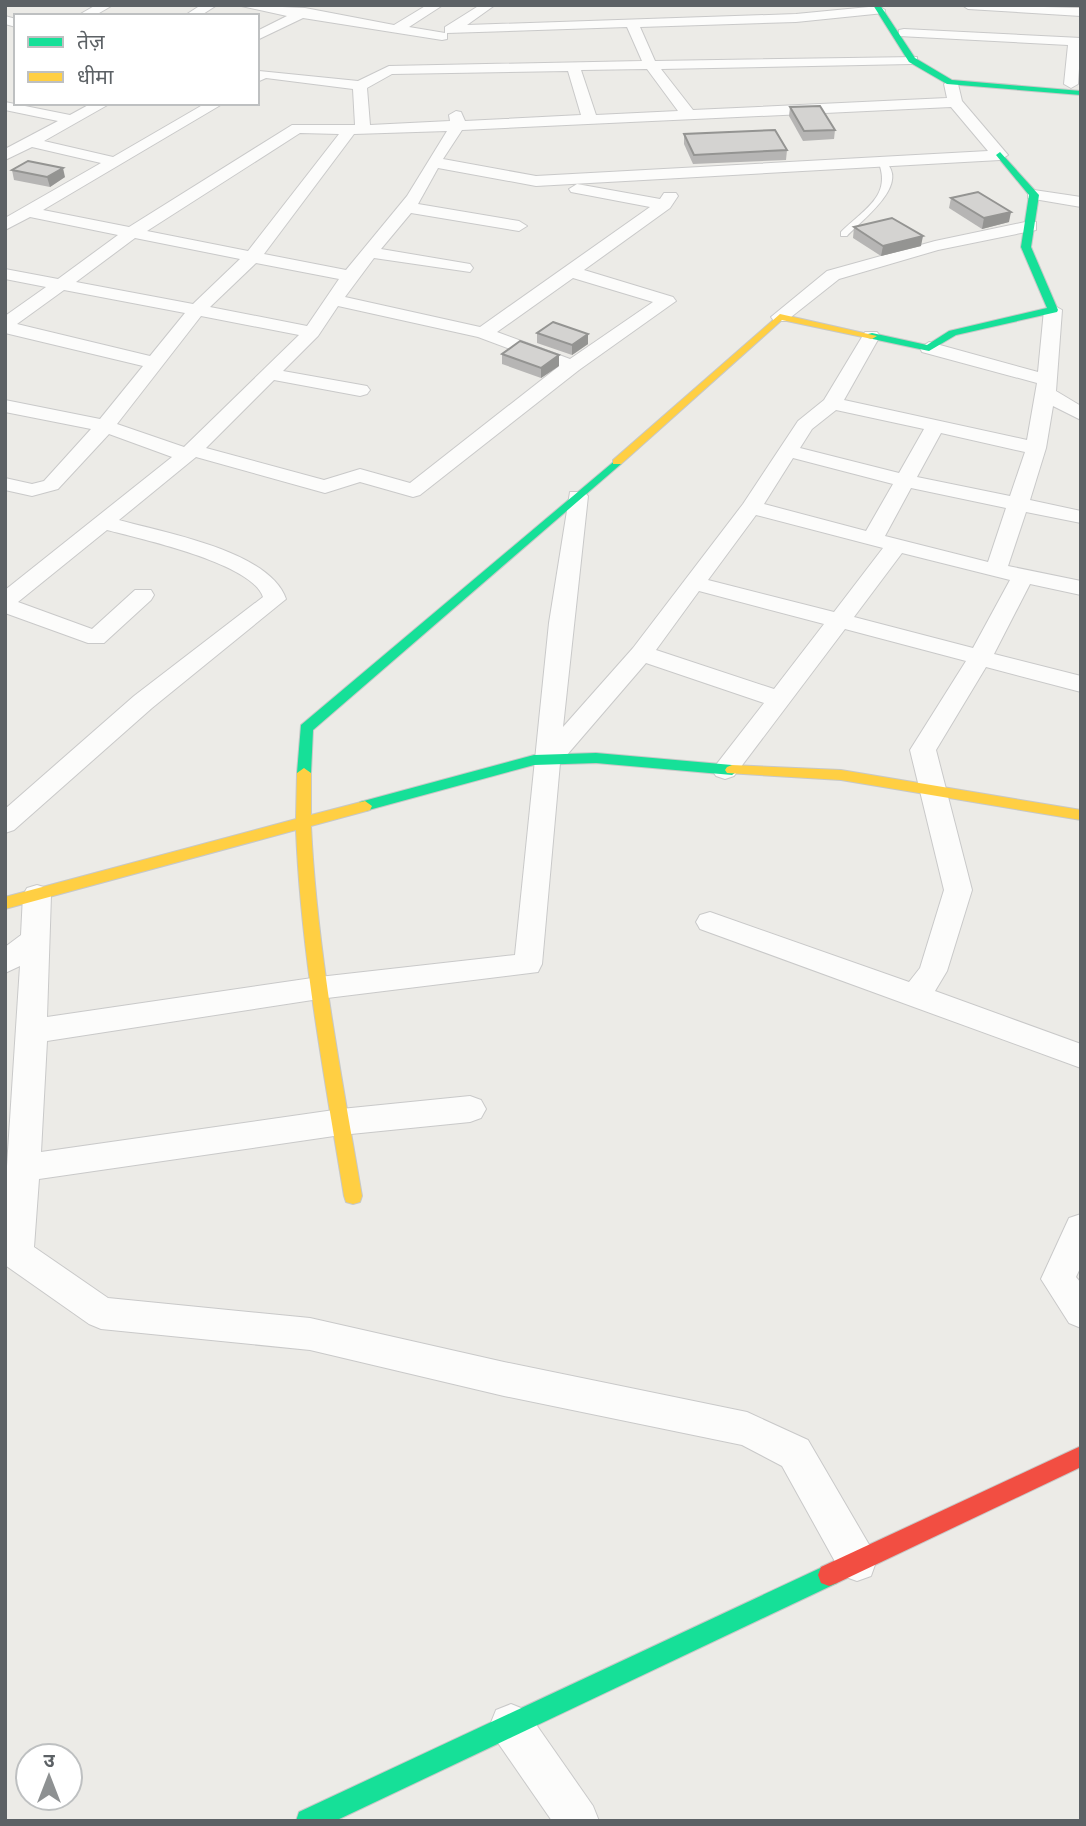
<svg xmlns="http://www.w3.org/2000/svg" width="1086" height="1826" viewBox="0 0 1086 1826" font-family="Commissioner,'Noto Sans Devanagari',sans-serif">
<rect width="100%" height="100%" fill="#ecebe7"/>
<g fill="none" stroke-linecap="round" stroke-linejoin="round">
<g stroke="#c9c9c9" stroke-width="2">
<path id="lane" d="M882,159c32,23 -19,60 -35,77h-6v-4c22,-22 52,-36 37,-71z"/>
</g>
<g stroke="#c9c9c9" stroke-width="2">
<g id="street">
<polygon points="96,5 113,5 94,16 77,16"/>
<polygon points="201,5 217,5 200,16 184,16"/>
<path d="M237,5l68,3 89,17 33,-20h16l-34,22 36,6v-6l35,-22h15l-28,20 329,-11 83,-8 6,4 -1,3 -88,9 -156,5 15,34 262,-4v6l-5,1 -251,5 32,41 254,-12 -3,-14 7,-4 7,4 4,17 46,54 -8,5 -464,26 -98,-18 -20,36 101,17 8,5 -8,5 -108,-18 -30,36 89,15 3,4 -3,4 -96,-14 -29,39 135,30 170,-120 -79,-15 -2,-3 8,-5 83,15 4,-6h12l2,3 -8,12 -86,62 89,27 3,4 -97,69 -159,125 -7,2 -53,-15 -35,11 -129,-36 -77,63c46,13 151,31 167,79l-134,109 -138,122 -9,3v-24l129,-113 129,-99c-11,-34 -122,-58 -156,-67l-89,72 74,27 43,-39h16l3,5 -3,5 -47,43h-16l-83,-30v-23l167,-133 -63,-23 -51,55 -26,7 -27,-6v-12l27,6 12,-3 47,-52 -86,-17v-12l95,19 43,-53 -138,-33v-17l41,-29 -41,-8v-10l53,10 60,-44 -88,-18 -25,13v-12l96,-55 -69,-16 -27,13v-11l53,-28 -53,-11v-8l65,13 22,-12h19l-67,38 69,16 93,-54h18l-181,107 86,17 163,-102h63l-2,-36 -87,-11 -9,4 2,-11 99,10 31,-15 253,-5 -15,-34 -180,6v6l-5,1 -139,-22 -46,22v-9l30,-15zM647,69l31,42 -82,4 -15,-45zM568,71l13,44 -116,6 -4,-9 -5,-1 -7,4 1,6 -80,4 -3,-37 25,-14zM951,107l37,44 -452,25 -93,-17 19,-29zM447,131l-40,65 -61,74 -82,-16 90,-120zM300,133l39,1 -91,117 -101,-20zM135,238l105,21 -47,45 -117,-22zM256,263l83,16 -32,47 -97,-19zM573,278l80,24 -83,57 -73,-27zM64,290l121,23 -35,43 -133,-32zM338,306l140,31 80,30 -148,116 -50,-14 -36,11 -118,-32 68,-68 86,16 7,-2 3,-4 -3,-4 -84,-15 35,-35zM201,316l98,19 -115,112 -67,-23z"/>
<polygon points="962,5 1081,8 1081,16 968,9"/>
<polygon points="5,16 16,19 16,27 5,24"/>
<polygon points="904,29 1081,38 1078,84 1071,88 1064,84 1068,45 899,36 899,30"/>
<polygon points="1034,190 1081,197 1081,207 1028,198 1028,192"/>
<polygon points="1030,221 1036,222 1036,230 938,250 839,279 786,321 774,321 771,317 827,271 935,241"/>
<path d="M1053,305l9,5 -6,81 25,15v14l-28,-14 -7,42 -16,52 51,11v12l-55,-11 -18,54 73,15v14l-51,-11 -36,70 87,22v16l-95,-25 -50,83 36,140 -25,81 -12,20 146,53v24l-381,-139 -4,-7 4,-7 10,-3 199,70 11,-14 24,-78 -34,-140 56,-89 -121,-32 -111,147 -9,3 -9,-3 -4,-6 52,-67 -118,-40 -86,100 -18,201 -4,8 -219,27 -272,42 -6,111 300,-43 129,-13 11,4 5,9 -5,9 -11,4 -129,13 -302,44 -5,68 74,51 202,20 194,44 243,50 61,28 63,108 5,14 -5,14 -14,5 -14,-5 -61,-110 -40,-21 -238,-49 -194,-46 -209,-21 -12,-5 -84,-59v-68l15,-231 -15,7v-26l16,-12 2,-40 4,-7 10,-3 10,3 4,7 -4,122 272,-40 196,-22 34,-332 21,-131h14l4,4 -25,231 70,-79 110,-144 55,-83 26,-21 41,-68h12l3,4 -36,64 183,40 10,-57 -115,-31 -2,-4 9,-6 109,30 6,-62zM836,410l88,19 -25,44 -99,-25 12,-19zM941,433l84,19 -15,44 -93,-19zM793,458l100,26 -27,47 -102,-27zM911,488l95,20 -18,54 -103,-26zM756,515l127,33 -49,64 -126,-32zM902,553l108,27 -37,68 -119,-31zM699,591l125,33 -50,65 -118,-39z"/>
<polygon points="1081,1214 1081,1266 1076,1277 1081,1283 1081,1328 1069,1323 1041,1279 1069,1218"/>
<polygon points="511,1704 526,1710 593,1806 599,1821 552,1821 496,1740 490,1725 496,1710"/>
</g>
</g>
<g stroke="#c7c8c7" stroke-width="2">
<g id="fast">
<polygon points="873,5 880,5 915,58 952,80 1081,91 1081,95 947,84 909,62"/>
<polygon points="1000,152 1039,195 1031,247 1058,310 1057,312 956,335 929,351 868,338 868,334 872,333 927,345 949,331 1047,308 1021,247 1029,195 996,155"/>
<polygon points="617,459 621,460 621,464 313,730 311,773 304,778 299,776 297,773 301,725"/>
<polygon points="596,753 732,765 739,770 732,775 596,763 534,765 365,811 358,806 360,802 534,755"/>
<polygon points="829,1564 837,1567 840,1575 837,1583 335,1821 296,1821 299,1812"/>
</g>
</g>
<g stroke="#c7c8c7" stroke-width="2">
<g id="slow">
<polygon points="780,314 877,336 872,339 782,320 621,464 613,464 613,460"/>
<polygon points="732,765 841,770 1081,810 1081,820 841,780 727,773 725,770 727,767"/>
<path d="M304,768l7,5v42l54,-14 7,5 -2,4 -59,16c6,125 30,247 51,370l-2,6 -7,2 -7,-2 -2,-6c-20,-122 -43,-243 -48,-366l-291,79v-12l291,-78 1,-46z"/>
</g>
</g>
<g stroke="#c7c8c7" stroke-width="2">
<polygon id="jam" points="1081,1446 1081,1467 837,1583 829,1586 821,1583 818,1575 821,1567"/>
</g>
<use href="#lane" fill="#fcfcfb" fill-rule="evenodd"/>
<use href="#street" fill="#fcfcfb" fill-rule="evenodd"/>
<use href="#fast" fill="#16e098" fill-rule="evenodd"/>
<use href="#slow" fill="#ffcf43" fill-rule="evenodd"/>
<use href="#jam" fill="#f24e42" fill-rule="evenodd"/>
</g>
<g fill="#b6b5b4">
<polygon points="790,107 835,130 834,139 803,141 789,116"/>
<polygon points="684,134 787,150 786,160 693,164 684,144"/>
<polygon points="12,170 65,177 50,187 14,180"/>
<polygon points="951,198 1009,222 982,229 949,208"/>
<polygon points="854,227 921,246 881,256 853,238"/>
<polygon points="537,333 588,344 572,355 537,343"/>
<polygon points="502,354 559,366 541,378 502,364"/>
</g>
<g fill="#949492">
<polygon points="63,168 65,177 50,187 47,177"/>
<polygon points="1011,212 1009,222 982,229 984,218"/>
<polygon points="923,236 921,246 881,256 883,246"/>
<polygon points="588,334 588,344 572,355 572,345"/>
<polygon points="559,355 559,366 541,378 541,368"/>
</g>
<g fill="#d4d3d1" stroke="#949492" stroke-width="2">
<polygon points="820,106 835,130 804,131 790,107"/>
<polygon points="775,130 787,150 694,155 684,134"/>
<polygon points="28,161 63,168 47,177 12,170"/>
<polygon points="978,192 1011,212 984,218 951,198"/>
<polygon points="892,218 923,236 883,246 854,227"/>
<polygon points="553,322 588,334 572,345 537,333"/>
<polygon points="520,341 559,355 541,368 502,354"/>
</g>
<rect width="1086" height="1826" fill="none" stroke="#5c6165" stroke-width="14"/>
<rect x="14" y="14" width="245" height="91" fill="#ffffff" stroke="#bec0c1" stroke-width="2"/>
<rect x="28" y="37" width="35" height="10" fill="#16e098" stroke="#bec0c1" stroke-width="2"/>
<text x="77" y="49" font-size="21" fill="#5c6165">तेज़</text>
<rect x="28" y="72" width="35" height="10" fill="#ffcf43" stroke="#bec0c1" stroke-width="2"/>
<text x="77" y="84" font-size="21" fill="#5c6165">धीमा</text>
<g transform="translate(49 1777)"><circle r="33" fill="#ffffff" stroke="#bec0c1" stroke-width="2"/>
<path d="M0-5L12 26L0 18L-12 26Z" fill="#8e9192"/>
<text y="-10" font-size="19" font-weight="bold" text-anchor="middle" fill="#5c6165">उ</text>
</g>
</svg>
